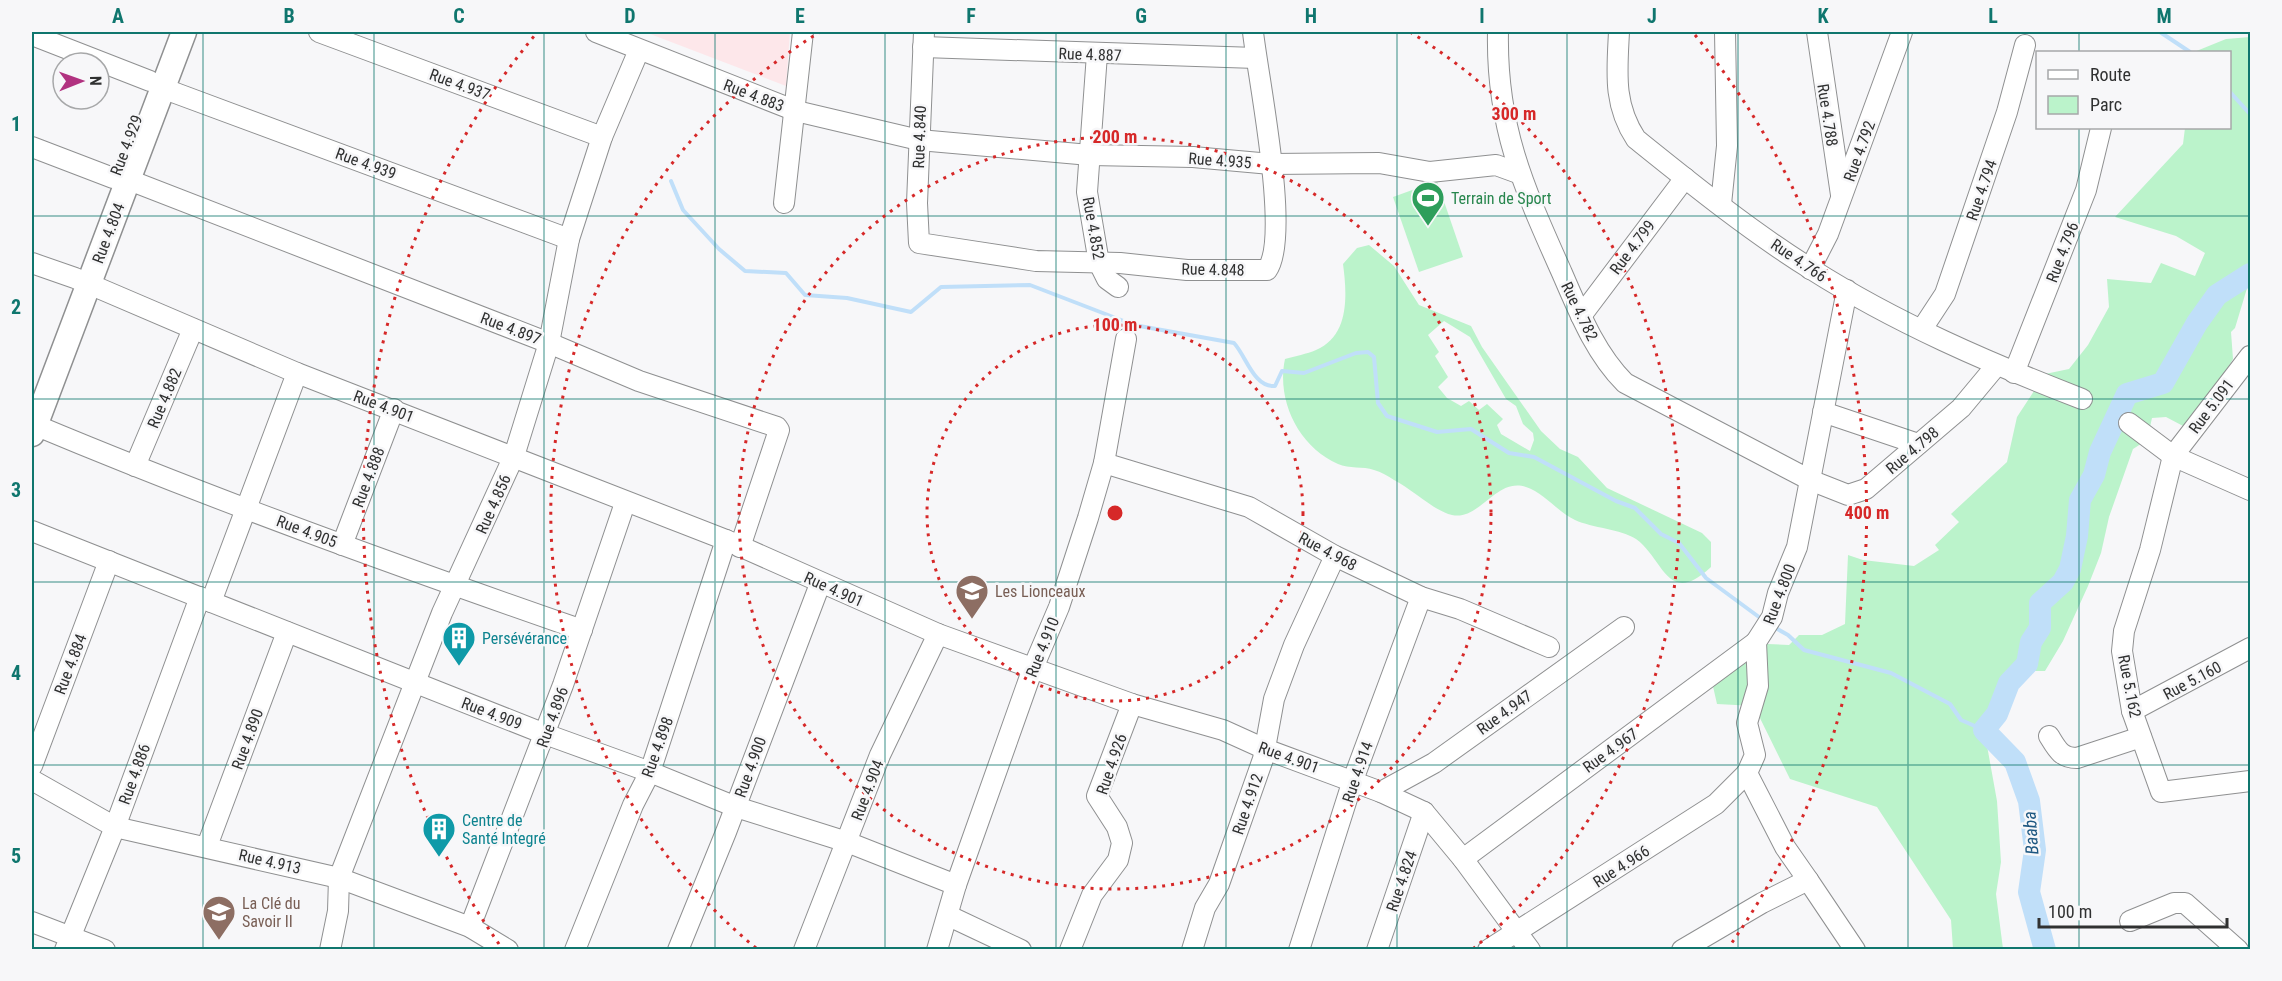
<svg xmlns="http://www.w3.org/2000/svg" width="2282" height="981" viewBox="0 0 2282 981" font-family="'Roboto Condensed',sans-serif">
<rect width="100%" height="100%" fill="#f7f7f9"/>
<polygon fill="#fde7ea" points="645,32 790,32 786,86"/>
<g fill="#bbf3cb" fill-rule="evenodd">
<path d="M2250,37v247l-2,1 -13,43 -4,4 2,27 -24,41 -24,27 -19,-10 -14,1 -5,22 -14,9 -24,68 -8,36 -13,33 -25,55 -18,30c-41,-1 -28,7 -44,36 -4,8 -12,14 -17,22l13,72 4,61 -5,32 7,55h-50l-2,-29 -74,-113 -87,-28 -36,-73 -37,-2 -5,-22 30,-24 25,-14 22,1 10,-10h23l23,-11 3,-69 15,5 51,6 25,-16 -4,-5 24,-23 -8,-8 56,-52 10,-45 28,-43 24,-5 19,-24 21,-38 -2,-28 44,4 10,-20 34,13 10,-23 -29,-17 -61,-19 68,-73 2,-16h45v-76h-36l32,-13z"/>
<polygon points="1437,181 1463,257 1419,272 1393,197"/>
<path d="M1369,245l25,21 25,39 52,21 11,21 59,84 19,18 18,8 29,31 95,45 9,9v25c-44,41 -47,-8 -75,-28 -15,-10 -44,-11 -61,-19 -17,-8 -31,-27 -49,-33 -30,-10 -46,34 -74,28 -18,-4 -40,-26 -58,-35 -6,-4 -13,-8 -20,-10 -11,-4 -25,-1 -36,-6 -39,-17 -62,-63 -53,-105 10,-3 22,-5 31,-9 34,-14 31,-56 27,-86l14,-16zM1444,321l26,16 36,62 10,7 7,18 10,9 1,7 -4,11 -29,-17 -4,-9 6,-6 -16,-15 -8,6 -10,-9 -8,5 -14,-8 -9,-11 10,-10 -13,-21 4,-4 -11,-17z"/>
</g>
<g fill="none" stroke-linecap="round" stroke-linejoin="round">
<g stroke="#c0dff9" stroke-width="4">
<polyline points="2160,32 2190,52"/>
<polyline points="2230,92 2250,114"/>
<path d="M671,181l12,29 36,39 26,22 41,2 19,22 42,3 64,14 30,-25 89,-2 104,40 100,18c12,13 20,45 41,43l7,-15 22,2 52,-20 12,-1 6,5 4,46 9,13 50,16 34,-3 38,24 25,4 82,44 19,7 26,26 18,9 27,35 57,42"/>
<polyline points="1772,626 1788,635 1804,650 1891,673 1950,704 1961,720 1984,730"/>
</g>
<polyline stroke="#c0dff9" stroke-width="22" points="2045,950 2029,892 2035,850 2029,801 2015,762 1984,730 1997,714 2009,683 2027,664 2031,642 2040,628 2040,603 2063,582 2070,569 2077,536 2080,500 2094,475 2100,452 2127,394 2163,383 2197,323 2217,295 2250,274"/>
<g stroke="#8f9091" stroke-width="22">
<g id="minor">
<polyline points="319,32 602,137"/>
<polyline points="596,32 796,111 919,140 1090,155 1193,157 1271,164 1379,163 1430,172 1496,165 1518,173"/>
<path d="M924,32l-7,171 2,40 117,18 84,2 67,7h80c24,-33 -9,-192 -14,-238"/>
<path d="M1498,32c-2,95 26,156 64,241 17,39 33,80 63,110l185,97 38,15 18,-6 95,-81 35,-42"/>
<path d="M1619,32c-2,40 -6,72 17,107 56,45 114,92 175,130 85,54 178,94 271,130"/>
<polyline points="1817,32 1841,195"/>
<polyline points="32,35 150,81"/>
<polyline points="923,47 1256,58"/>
<polyline points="1097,54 1087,192 1099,263 1107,279 1118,287"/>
<polyline points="162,88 569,239"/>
<polyline points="32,147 113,178"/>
<polyline points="129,180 549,343 639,381 777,427 779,430 740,547"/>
<polyline points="784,203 803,32"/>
<polyline points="1721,204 1727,146 1725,32"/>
<polyline points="32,263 75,278 297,373 726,540 938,634 1132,704 1223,730 1265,749 1381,792 1424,812 1463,859 1530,950"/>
<polyline points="1810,269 1828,234 1902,32"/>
<polyline points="1581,316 1685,178"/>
<polyline points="1922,329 1945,294 2007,112 2025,45"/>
<polyline points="2250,356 2173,456 2150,550 2124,631 2122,651 2132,711 2161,792 2250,781"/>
<polyline points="2014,373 2086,190 2101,128"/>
<polyline points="1823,412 1918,444"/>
<polyline points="2129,423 2173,456 2250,490"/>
<path d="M35,425c179,75 363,141 547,205"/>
<polyline points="1104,463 1249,507 1335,556 1421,597 1460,609 1549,647"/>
<polyline points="135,466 193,329"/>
<polyline points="32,531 545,734 650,772 736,807 847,842 956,885"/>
<polyline points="342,545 394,409"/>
<polyline points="211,602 297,373"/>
<polyline points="2132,711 2250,648"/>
<path d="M2049,736c8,13 12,22 28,22l64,-21"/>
<polyline points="32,766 109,561"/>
<polyline points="32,780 115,827 339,878 470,927 508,950"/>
<polyline points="1381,792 1434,763 1624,627"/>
<polyline points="207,846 287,632"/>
<polyline points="1463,859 1756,642"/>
<polyline points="1808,880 1855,950"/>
<polyline points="949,916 1021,950"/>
<polyline points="2130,921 2174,903 2185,903 2238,950"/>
<polyline points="32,922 105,950"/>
<polyline points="470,927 563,685 625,503"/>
<polyline points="65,950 115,827 200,597"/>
<polyline points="330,950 338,911 339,878 442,613 514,456 549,343 569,239 602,137 639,50"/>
<polyline points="575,950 633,805 650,772 726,540"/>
<polyline points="678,950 726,832 820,584"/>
<polyline points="804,950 880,755 938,634"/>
<polyline points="937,950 956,885 1033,668 1059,607 1088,518 1104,463 1126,339"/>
<polyline points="1070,950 1092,895 1118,860 1122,843 1117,827 1097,796 1132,704"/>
<polyline points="1192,950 1205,908 1219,884 1263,759 1274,699 1294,645 1335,556"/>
<polyline points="1299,950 1353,780 1421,597"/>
<polyline points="1377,950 1424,812"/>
<polyline points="1488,950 1716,804 1747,773"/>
<polyline points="1682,950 1762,903 1808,880 1785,847 1747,773 1755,755 1747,723 1758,686 1756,642 1772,617 1778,593 1797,547 1847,290"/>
</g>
</g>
<g stroke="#8f9091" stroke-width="27">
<polyline id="major" points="32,434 184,32"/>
</g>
<use href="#minor" stroke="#fff" stroke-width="20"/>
<use href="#major" stroke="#fff" stroke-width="24"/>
</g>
<path fill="none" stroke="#0f766e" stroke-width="1.5" stroke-opacity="0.55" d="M203,32v918M374,32v918M544,32v918M715,32v918M885,32v918M1056,32v918M1226,32v918M1397,32v918M1567,32v918M1738,32v918M1908,32v918M2079,32v20M2079,128v822M32,216h2218M32,399h2218M32,582h2218M32,765h2218"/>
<g fill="none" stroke="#d62828" stroke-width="3" stroke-dasharray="3 6">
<circle cx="1115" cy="513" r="188"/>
<circle cx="1115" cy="513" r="376"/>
<path d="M756 948A564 564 0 0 1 820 32M1410 32A564 564 0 0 1 1474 948"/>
<path d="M499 944A752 752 0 0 1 535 35M1695 35A752 752 0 0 1 1731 944"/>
</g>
<defs>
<g id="stadium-pin" transform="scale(1.725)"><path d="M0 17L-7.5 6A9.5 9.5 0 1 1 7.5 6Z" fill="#2e9e5b" stroke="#f7f7f9"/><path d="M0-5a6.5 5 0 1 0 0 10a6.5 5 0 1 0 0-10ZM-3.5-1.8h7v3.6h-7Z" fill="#fff"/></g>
<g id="school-pin" transform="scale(1.725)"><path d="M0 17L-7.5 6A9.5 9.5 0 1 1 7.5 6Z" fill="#8d6e63" stroke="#f7f7f9"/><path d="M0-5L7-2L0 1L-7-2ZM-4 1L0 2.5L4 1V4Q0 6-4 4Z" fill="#fff"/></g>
<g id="building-pin" transform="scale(1.725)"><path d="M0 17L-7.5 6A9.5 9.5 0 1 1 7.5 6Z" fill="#0f9aa8" stroke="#f7f7f9"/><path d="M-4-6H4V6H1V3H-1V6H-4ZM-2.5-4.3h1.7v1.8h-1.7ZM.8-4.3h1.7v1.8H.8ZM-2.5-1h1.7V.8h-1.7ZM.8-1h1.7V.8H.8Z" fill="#fff"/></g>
</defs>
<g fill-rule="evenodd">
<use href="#stadium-pin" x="1428" y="198"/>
<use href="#school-pin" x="972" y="591"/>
<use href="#building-pin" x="459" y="638"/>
<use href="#building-pin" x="439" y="829"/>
<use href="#school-pin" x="219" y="912"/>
</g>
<g text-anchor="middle" stroke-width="5" stroke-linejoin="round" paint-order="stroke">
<g font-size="16" fill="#303131" stroke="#f7f7f9">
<text transform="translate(1090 54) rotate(2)" y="6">Rue 4.887</text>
<text transform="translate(460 84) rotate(20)" y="6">Rue 4.937</text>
<text transform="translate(754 95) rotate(21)" y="6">Rue 4.883</text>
<text transform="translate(1828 115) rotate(81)" y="6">Rue 4.788</text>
<text transform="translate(919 137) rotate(-88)" y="6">Rue 4.840</text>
<text transform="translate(126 145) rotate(-69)" y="6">Rue 4.929</text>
<text transform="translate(1859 151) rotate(-70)" y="6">Rue 4.792</text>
<text transform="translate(1220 160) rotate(4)" y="6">Rue 4.935</text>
<text transform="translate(366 163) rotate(20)" y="6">Rue 4.939</text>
<text transform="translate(1981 190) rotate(-71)" y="6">Rue 4.794</text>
<text transform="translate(1094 228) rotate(80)" y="6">Rue 4.852</text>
<text transform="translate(108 233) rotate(-69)" y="6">Rue 4.804</text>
<text transform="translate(1632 247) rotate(-53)" y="6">Rue 4.799</text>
<text transform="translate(2062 252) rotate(-69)" y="6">Rue 4.796</text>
<text transform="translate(1799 260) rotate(34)" y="6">Rue 4.766</text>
<text transform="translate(1213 269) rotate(1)" y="6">Rue 4.848</text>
<text transform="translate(1580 311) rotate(64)" y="6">Rue 4.782</text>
<text transform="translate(511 328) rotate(21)" y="6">Rue 4.897</text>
<text transform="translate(164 398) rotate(-67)" y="6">Rue 4.882</text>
<text transform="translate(384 406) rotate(21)" y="6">Rue 4.901</text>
<text transform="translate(2211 406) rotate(-53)" y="6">Rue 5.091</text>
<text transform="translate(1912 450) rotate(-40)" y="6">Rue 4.798</text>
<text transform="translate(368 477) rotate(-69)" y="6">Rue 4.888</text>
<text transform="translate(493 504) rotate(-66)" y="6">Rue 4.856</text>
<text transform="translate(307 531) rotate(21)" y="6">Rue 4.905</text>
<text transform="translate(1328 551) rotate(28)" y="6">Rue 4.968</text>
<text transform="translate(834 589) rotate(24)" y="6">Rue 4.901</text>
<text transform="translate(1779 594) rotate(-69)" y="6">Rue 4.800</text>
<text transform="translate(1042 647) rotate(-68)" y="6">Rue 4.910</text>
<text transform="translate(70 664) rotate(-69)" y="6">Rue 4.884</text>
<text transform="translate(2192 680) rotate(-28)" y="6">Rue 5.160</text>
<text transform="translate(2130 686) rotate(79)" y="6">Rue 5.162</text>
<text transform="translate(1504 712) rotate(-36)" y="6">Rue 4.947</text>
<text transform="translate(492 713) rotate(21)" y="6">Rue 4.909</text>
<text transform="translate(552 717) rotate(-70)" y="6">Rue 4.896</text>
<text transform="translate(247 739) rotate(-70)" y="6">Rue 4.890</text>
<text transform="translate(657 747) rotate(-70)" y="6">Rue 4.898</text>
<text transform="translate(1610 750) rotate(-36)" y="6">Rue 4.967</text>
<text transform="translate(1289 757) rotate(20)" y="6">Rue 4.901</text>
<text transform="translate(1111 764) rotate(-71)" y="6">Rue 4.926</text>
<text transform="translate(750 767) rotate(-70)" y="6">Rue 4.900</text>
<text transform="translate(1357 772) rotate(-71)" y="6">Rue 4.914</text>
<text transform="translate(134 774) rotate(-70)" y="6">Rue 4.886</text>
<text transform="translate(867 790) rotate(-69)" y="6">Rue 4.904</text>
<text transform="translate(1247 804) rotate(-71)" y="6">Rue 4.912</text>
<text transform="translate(270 861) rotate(13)" y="6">Rue 4.913</text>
<text transform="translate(1621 866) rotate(-33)" y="6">Rue 4.966</text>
<text transform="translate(1401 881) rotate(-71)" y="6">Rue 4.824</text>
</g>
<g font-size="16" fill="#27864d" stroke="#f7f7f9" text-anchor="start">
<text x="1451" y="204">Terrain de Sport</text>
</g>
<g font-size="16" fill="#785e54" stroke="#f7f7f9" text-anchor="start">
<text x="995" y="597">Les Lionceaux</text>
<text x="242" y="909">La Clé du<tspan x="242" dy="18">Savoir II</tspan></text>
</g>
<g font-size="16" fill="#0d838f" stroke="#f7f7f9" text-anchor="start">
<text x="482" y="644">Persévérance</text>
<text x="462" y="826">Centre de<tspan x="462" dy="18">Santé Integré</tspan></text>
</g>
<g font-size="18" font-style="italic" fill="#1d5781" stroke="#f7f7f9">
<text transform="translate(2031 833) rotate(-94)" y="6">Baaba</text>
</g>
</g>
<circle cx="1115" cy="513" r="9" fill="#d62828" stroke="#f7f7f9" stroke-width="3"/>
<g font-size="18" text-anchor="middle" font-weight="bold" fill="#d62828" stroke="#f7f7f9" stroke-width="5" stroke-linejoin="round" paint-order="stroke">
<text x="1514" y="120">300 m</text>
<text x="1115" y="143">200 m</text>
<text x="1115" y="331">100 m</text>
<text x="1867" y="519">400 m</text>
</g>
<rect width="2282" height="981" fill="none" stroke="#f7f7f9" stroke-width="66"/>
<rect x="2036" y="51" width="195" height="78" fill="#f7f7f9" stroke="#a7a8a9" stroke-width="1.5"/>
<rect x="2048" y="70" width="30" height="9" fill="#ffffff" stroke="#a7a8a9" stroke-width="1.5"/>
<text x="2090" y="81" font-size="18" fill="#303131">Route</text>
<rect x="2048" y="96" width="30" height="18" fill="#bbf3cb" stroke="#a7a8a9" stroke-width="1.5"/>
<text x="2090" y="111" font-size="18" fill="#303131">Parc</text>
<g transform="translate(81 81) rotate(89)"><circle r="28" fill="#f7f7f9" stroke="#a7a8a9" stroke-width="1.5"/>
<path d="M0-4.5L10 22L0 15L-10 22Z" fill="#b13280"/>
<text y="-9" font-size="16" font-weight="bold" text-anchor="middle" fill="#303131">N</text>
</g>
<path d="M2039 918v9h188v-9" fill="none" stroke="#303131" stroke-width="3"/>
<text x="2048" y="918" font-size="18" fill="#303131" stroke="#f7f7f9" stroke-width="4.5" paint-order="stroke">100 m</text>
<rect x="33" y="33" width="2216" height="915" fill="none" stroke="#0f766e" stroke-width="2"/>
<g font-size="20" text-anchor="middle" font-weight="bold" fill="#0f766e">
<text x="118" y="23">A</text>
<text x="289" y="23">B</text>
<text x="459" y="23">C</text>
<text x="630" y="23">D</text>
<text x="800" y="23">E</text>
<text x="971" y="23">F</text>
<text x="1141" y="23">G</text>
<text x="1311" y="23">H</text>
<text x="1482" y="23">I</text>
<text x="1652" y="23">J</text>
<text x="1823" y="23">K</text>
<text x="1993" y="23">L</text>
<text x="2164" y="23">M</text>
<text x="16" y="131">1</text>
<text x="16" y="314">2</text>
<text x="16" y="497">3</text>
<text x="16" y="680">4</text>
<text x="16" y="863">5</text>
</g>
</svg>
